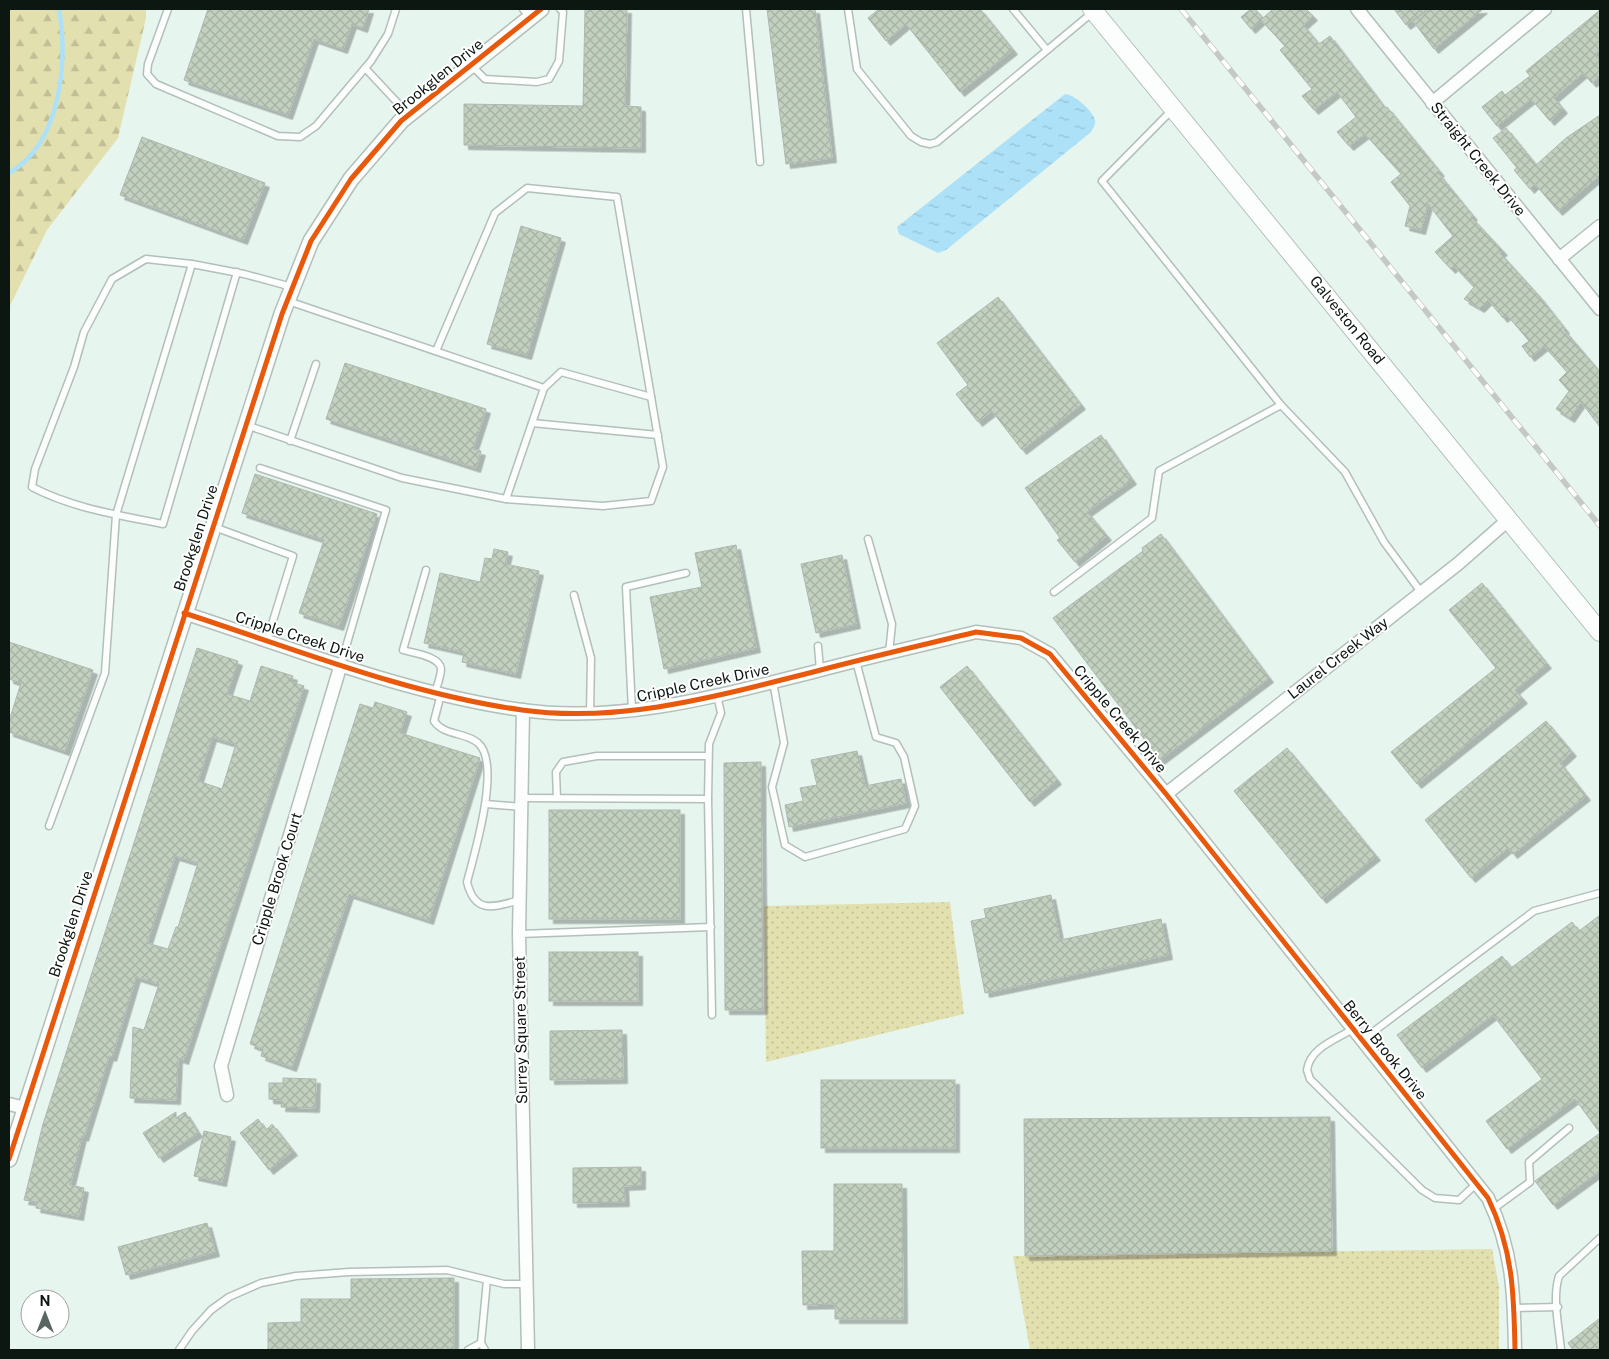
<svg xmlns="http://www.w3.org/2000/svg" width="1609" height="1359" viewBox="0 0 1609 1359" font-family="'Public Sans',sans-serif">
<defs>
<pattern id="grass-dots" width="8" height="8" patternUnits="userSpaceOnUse" patternTransform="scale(1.25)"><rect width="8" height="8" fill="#e3e0b0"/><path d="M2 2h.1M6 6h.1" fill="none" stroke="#c2bf96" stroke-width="1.8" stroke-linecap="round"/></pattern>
<pattern id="forest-firs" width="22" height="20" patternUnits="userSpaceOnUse" patternTransform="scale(1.25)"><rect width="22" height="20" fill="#e3e0b0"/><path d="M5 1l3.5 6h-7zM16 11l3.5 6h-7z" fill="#c2bf96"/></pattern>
<pattern id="water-ripples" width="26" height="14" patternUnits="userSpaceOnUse" patternTransform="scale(1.25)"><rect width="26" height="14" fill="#ade1f8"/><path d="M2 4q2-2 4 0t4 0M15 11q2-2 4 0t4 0" fill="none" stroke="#94c0d4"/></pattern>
<pattern id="building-cross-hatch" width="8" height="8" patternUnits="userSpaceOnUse" patternTransform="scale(1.25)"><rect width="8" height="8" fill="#c2d0bf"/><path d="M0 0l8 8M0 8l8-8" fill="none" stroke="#a6b2a3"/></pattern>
<filter id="shadow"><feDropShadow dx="4.5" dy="4.5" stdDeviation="0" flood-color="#0004"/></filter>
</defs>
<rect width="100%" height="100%" fill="#e6f5ee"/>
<g fill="url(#grass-dots)">
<polygon points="950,902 964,1014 766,1062 764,906"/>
<polygon points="1492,1249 1499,1287 1499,1350 1030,1350 1013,1256"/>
</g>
<polygon fill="url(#forest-firs)" points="9,9 146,9 146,18 118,138 47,230 9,308"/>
<path fill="url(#water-ripples)" d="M1065,94c9,0 28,17 30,26 1,5 -2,8 -4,12l-145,118 -8,3 -39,-19 -2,-7z"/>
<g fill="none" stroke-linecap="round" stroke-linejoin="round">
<path stroke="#ade1f8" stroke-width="4.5" d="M9,173c52,-29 59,-111 50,-164"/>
</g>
<g fill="url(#building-cross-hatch)" stroke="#aeb7b0" fill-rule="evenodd" filter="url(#shadow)">
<polygon points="208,9 369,9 363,28 352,24 343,49 314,39 288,115 184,80"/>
<polygon points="585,9 627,9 625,106 641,107 641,148 464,145 464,104 583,106"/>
<polygon points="767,9 815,9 832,158 786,164"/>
<polygon points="879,9 980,9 1013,50 960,92 906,24 886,41 868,18"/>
<polygon points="1251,9 1255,9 1263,18 1273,9 1306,9 1313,16 1303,25 1319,44 1330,36 1385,108 1387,107 1440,172 1438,173 1473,216 1471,217 1503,251 1500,253 1539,296 1565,329 1564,330 1600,372 1600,427 1581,402 1570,418 1556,409 1569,391 1559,380 1567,372 1544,346 1530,357 1522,346 1529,341 1507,315 1503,318 1488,300 1480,308 1464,299 1474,287 1454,266 1451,269 1435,252 1453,236 1428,204 1421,230 1405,226 1410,206 1391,182 1401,174 1365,134 1349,146 1337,132 1356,117 1337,92 1314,110 1302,96 1312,89 1280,50 1285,46 1261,20 1251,29 1241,17"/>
<polygon points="1394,9 1428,9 1406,25"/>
<polygon points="1429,9 1483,9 1434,49 1413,21"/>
<polygon points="1600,10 1600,50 1595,54 1600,61 1600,76 1592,83 1583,73 1554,98 1563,109 1550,121 1531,99 1497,126 1482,107 1502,91 1505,95 1530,76 1526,71"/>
<polygon points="1600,115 1600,175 1558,211 1535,184 1530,189 1514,170 1517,168 1493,138 1506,128 1536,165 1566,138"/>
<polygon points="142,137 265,183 243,240 120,195"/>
<polygon points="521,226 561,238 527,355 487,344"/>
<polygon points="998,297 1081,405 1022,450 992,411 978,422 956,394 968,385 937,343"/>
<polygon points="345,363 486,409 473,449 481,451 476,468 326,419"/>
<polygon points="1101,435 1132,480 1087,512 1107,536 1075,562 1057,540 1060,538 1025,488"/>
<polygon points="255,474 377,514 339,626 299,613 324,540 242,513"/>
<polygon points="1161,534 1269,678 1160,760 1053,618 1143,551 1142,548"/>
<polygon points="736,545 756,648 664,669 650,597 702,587 695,553"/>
<polygon points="494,549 508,552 505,564 539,571 516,674 462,662 464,652 424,643 440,573 480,582 485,558 492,559"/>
<polygon points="842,555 856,624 816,633 801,564"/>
<polygon points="1482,583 1547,664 1515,690 1523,699 1417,784 1391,752 1496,668 1449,610"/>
<polygon points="9,642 93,670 65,751 9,732 9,721 21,683 9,679"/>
<path d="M197,648l41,13 -11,33 23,7 11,-35 32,10 -2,6 13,4 -120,374 -6,-2 -2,42 -46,-2 3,-71 11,3 15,-46 -23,-7 -24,80 -3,-1 -25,81 -2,-1 -12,49 14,3 -5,28 -43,-8 1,-6 -13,-2 19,-76zM212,737l24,7 -14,45 -24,-8zM175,856l23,7 -20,64h-2l-8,22 -21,-6z"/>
<polygon points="967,666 1057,780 1030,802 940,687"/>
<polygon points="375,702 407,712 400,733 480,758 429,920 349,894 292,1067 261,1056 263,1049 250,1044 360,704 373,708"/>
<polygon points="1546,721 1572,752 1560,763 1586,796 1513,854 1508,848 1471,878 1425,820"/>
<polygon points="1287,748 1376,856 1322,899 1234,791"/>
<polygon points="857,751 865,786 901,779 906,803 789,827 785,805 803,801 800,788 817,785 811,760"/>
<polygon points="761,762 763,1010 725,1010 724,763"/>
<rect x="549" y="810" width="131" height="109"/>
<polygon points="1051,895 1060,940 1161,919 1168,955 985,993 971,921 986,918 984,909"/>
<polygon points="1600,915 1600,1171 1553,1205 1535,1181 1600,1133 1575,1099 1507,1149 1486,1121 1542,1079 1493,1015 1422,1068 1397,1035 1502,956 1511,968 1572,922 1579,931"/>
<rect x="549" y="952" width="89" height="49"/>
<polygon points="622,1030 623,1079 550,1080 550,1031"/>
<polygon points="283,1078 316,1079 315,1108 281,1107 282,1100 269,1099 269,1083 283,1083"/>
<rect x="821" y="1080" width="134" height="68"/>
<polygon points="176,1112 176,1118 185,1112 198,1133 159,1158 143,1133"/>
<polygon points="1330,1117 1332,1251 1025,1256 1024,1119"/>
<polygon points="258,1119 266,1130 272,1124 293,1151 269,1170 240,1133"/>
<polygon points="204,1131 231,1137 222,1182 194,1176"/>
<polygon points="641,1167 641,1185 624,1186 625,1202 573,1203 573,1168"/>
<polygon points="834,1184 902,1184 903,1319 835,1319 835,1304 803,1305 802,1251 834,1251"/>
<polygon points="207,1223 215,1252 126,1275 118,1247"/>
<polygon points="454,1278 454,1350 268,1350 268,1323 301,1322 301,1299 351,1299 351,1279"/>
<polygon points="1600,1318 1600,1350 1573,1350 1568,1343"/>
</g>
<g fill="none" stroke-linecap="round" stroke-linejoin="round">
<g stroke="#b3bfba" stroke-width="9">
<g id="service">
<polyline points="168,9 148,64 147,74 156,84 278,136 300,137 316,126 371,61 388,34 396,9"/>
<polyline points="523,9 530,17"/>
<polyline points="746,9 760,162"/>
<polyline points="848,9 857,69 911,136 921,142 930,144 937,142 1093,12"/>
<polyline points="1013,9 1047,50"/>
<polyline points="471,65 485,79 537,82 549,79 559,61 563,12 560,9"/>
<polyline points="365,68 408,114"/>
<polyline points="1172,110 1102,181 1281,405 1345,472 1384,542 1421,592"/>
<path d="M237,272l-74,252c-45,-9 -91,-16 -131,-37l3,-18 39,-102 10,-35 28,-53 34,-20 46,5 52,10 48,13"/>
<polyline points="436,351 495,213 527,188 617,197 663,467 651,501 603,506 506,499"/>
<polyline points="544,388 561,372 651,397"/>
<polyline points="532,423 658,435"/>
<polyline points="246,425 402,478 506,499 544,388 288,301"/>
<polyline points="290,441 316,364"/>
<polyline points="260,468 386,510 341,664"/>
<polyline points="214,527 293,556 267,640"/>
<polyline points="868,539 892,624 889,653"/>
<path d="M426,570l-23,80c10,3 37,6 38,19 0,7 -4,17 -6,24"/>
<polyline points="1054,592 1152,518 1159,471 1281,405"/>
<polyline points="574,595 591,658 590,713"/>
<polyline points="818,646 820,670"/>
<polyline points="773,682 784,743 772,787 785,845 805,857 905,829 915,806 904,757 896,743 876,737 856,661"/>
<path d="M441,694l-7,27c10,15 32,11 44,22 24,20 -4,112 -11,139 8,33 27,25 53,18"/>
<polyline points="632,710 626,587 686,573"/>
<polyline points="522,798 708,799 712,1015"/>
<polyline points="557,798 556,772 563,762 597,756 707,756"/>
<polyline points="708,799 709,744 721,713 717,695"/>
<polyline points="486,804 522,807"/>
<polyline points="49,826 105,673 116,515 192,264"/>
<polyline points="519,934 711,927"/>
<path d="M1353,1029c-18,11 -43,19 -46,41l3,9 112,111 13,8 24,2 17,-16"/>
<polyline points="1361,1041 1534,911 1600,893"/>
<polyline points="1493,1209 1530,1182 1529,1162 1569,1128"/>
<polyline points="1514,1308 1558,1307"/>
<polyline points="179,1350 192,1331 211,1310 229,1297 261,1283 296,1276 349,1272 447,1270 504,1284 527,1284"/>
<polyline points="468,1350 481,1343"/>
<polyline points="485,1350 481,1343 487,1280"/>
<path d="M1561,1350c-2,-23 -9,-52 -2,-74l41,-38"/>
</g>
</g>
<g stroke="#b3bfba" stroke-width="15">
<g id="minor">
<polyline points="1357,9 1600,309"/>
<polyline points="1432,103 1545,9"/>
<polyline points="1559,259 1600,226"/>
<path d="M184,613c111,36 223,81 338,97 100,14 199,-15 295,-39 53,-14 106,-26 159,-39l45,6 29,16 116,140 322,404c25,52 26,96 27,152"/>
<polyline points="523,710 519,934 528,1350"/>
<polyline points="1166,794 1459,563 1508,520"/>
<polyline points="227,1095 221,1066 341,664"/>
<polyline points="9,1104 25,1108"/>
</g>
</g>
<g stroke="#b3bfba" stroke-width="18">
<polyline id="tertiary" points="9,1159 282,314 311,241 351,179 401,121 541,9"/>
</g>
<g stroke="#b3bfba" stroke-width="20">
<polyline id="secondary" points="1092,9 1600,632"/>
</g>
<use href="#service" stroke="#fbfefc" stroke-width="6"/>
<use href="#minor" stroke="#fbfefc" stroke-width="12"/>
<use href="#tertiary" stroke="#fbfefc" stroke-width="15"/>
<use href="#secondary" stroke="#fbfefc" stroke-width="18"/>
<g stroke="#c4c8c6" stroke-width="5.5">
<polyline id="rail" points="1181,9 1600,526"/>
</g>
<use href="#rail" stroke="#fff" stroke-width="4" stroke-dasharray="11" stroke-linecap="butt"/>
<g stroke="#fff" stroke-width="8">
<g id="cycleway">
<path d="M184,613c111,36 223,81 338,97 100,14 199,-15 295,-39 53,-14 106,-26 159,-39l45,6 29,16 116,140 322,404c25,52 26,96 27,152"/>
<polyline points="9,1159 282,314 311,241 351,179 401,121 541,9"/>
</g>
</g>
<use href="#cycleway" stroke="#e8590c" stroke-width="5"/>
</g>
<g text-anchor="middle" stroke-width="4" stroke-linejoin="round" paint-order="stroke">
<g font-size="15" fill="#0d1712" stroke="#fff">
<text transform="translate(438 77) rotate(-39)" y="5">Brookglen Drive</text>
<text transform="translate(1478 159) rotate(51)" y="5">Straight Creek Drive</text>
<text transform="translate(1347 320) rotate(51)" y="5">Galveston Road</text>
<text transform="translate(196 538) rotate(-72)" y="5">Brookglen Drive</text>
<text transform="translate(300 637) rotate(18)" y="5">Cripple Creek Drive</text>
<text transform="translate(1338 658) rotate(-38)" y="5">Laurel Creek Way</text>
<text transform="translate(703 683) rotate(-12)" y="5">Cripple Creek Drive</text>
<text transform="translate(1120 719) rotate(50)" y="5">Cripple Creek Drive</text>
<text transform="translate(277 879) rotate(-73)" y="5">Cripple Brook Court</text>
<text transform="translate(71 924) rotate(-72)" y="5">Brookglen Drive</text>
<text transform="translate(521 1030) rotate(-91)" y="5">Surrey Square Street</text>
<text transform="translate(1385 1050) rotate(51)" y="5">Berry Brook Drive</text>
</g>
</g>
<rect width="1609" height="1359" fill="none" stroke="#0d1712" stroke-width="20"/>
<g transform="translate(45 1314)"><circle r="24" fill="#ffffff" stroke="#9ea2a0"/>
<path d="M0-4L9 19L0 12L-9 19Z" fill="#59655f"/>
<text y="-8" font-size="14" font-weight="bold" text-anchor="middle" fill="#0d1712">N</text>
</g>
</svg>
